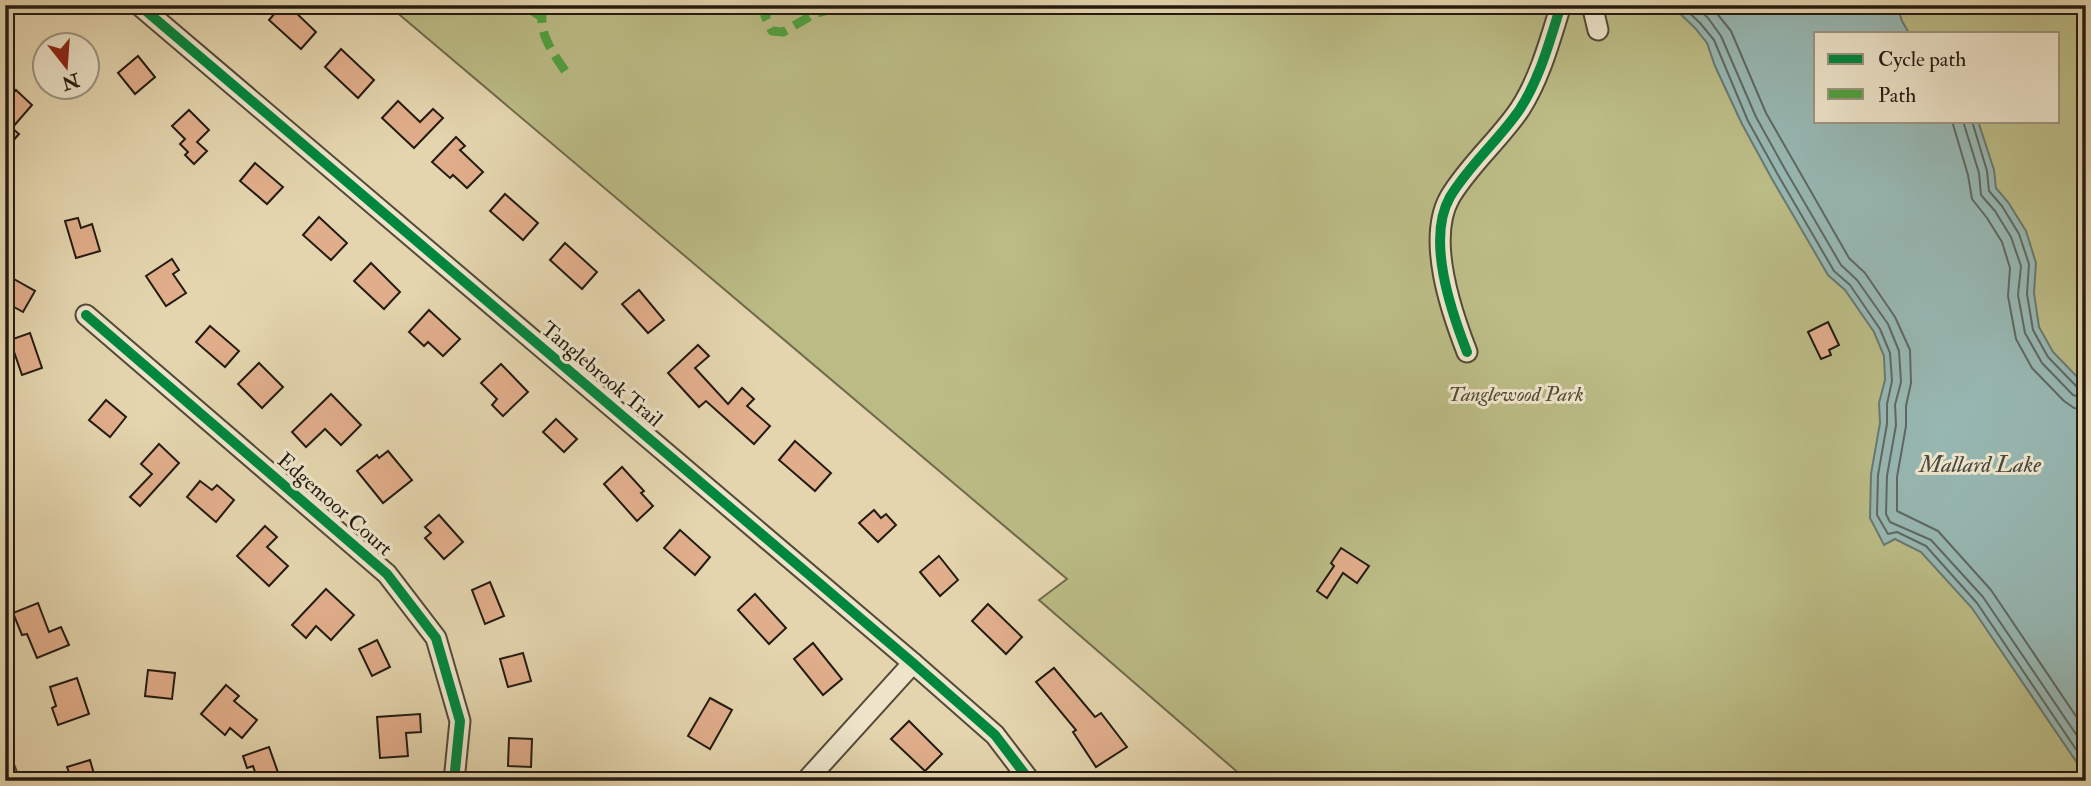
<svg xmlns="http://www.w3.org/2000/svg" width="2091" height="786" viewBox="0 0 2091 786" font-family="'IM FELL Double Pica',serif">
<rect width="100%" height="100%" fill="#e4d5ae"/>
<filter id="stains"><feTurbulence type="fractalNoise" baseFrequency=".00286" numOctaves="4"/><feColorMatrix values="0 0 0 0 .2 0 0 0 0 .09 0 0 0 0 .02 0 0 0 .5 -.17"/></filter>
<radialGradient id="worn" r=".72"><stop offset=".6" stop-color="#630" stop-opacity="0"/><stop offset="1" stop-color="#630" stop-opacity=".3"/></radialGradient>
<path fill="#bbbb85" stroke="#706b4b" stroke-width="2" fill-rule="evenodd" d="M388,5h1698v776h-843l-1,-5 -203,-176 28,-21zM1816,33h242v88h-242z"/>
<polygon fill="#97b7b2" stroke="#697972" stroke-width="2" points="1671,5 1897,5 1902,21 1909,33 1816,33 1816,121 1978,121 1994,170 1996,188 2008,202 2026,231 2036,263 2034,293 2039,327 2053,352 2086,386 2086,776 1972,608 1921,552 1895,539 1884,545 1870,518 1871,474 1880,423 1879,403 1885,380 1884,356 1874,332 1845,290 1828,275 1772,179 1742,124 1715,66 1707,43 1695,28"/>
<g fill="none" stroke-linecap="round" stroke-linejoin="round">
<g stroke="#5e6962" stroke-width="2">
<polyline points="1681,5 1700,23 1714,40 1748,121 1778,175 1834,271 1850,285 1880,329 1890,353 1892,381 1887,404 1887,424 1878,475 1877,515 1888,534 1897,532 1926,546 1977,603 2086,764"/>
<polyline points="1694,5 1708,18 1721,36 1756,117 1786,171 1841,265 1857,280 1888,324 1899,351 1901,382 1895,405 1896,425 1887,476 1886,514 1890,522 1931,540 1983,597 2086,749"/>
<polyline points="1710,5 1731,31 1766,113 1849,258 1865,273 1895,317 1910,350 1911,383 1906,406 1906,426 1897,477 1897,511 1938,531 1991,590 2086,731"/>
<polyline points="1952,121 1968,175 1972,199 1987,218 2002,242 2010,268 2008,296 2016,339 2032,368 2064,401 2074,408 2086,409"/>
<polyline points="1963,121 1979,173 1981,195 1995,211 2011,237 2021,266 2018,295 2025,333 2042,363 2073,395 2086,399"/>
<polyline points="1972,121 1987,171 1989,191 2002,206 2019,234 2029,264 2027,294 2033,330 2048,357 2078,388 2086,390"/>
</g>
</g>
<g fill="#e1ae8b" stroke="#241b11" stroke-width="2">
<polygon points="282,5 288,5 316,32 301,49 269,20"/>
<polygon points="341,49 374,80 358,98 325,67"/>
<polygon points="138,56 155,77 135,94 118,73"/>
<polygon points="16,90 32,105 12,128 19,134 5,150 5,102"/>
<polygon points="398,101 420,122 433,109 443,118 414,148 382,118"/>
<polygon points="189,110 209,130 197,142 207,151 194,164 185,155 188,152 180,144 185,139 172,126"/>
<polygon points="456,137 465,146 460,150 483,172 467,188 453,175 450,178 432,162"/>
<polygon points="255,163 283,187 267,204 240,181"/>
<polygon points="505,194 538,223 523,240 490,211"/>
<polygon points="319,217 347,243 331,260 303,235"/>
<polygon points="78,218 81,228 92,224 100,251 76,258 65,221"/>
<polygon points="565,243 597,272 582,289 550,260"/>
<polygon points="172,259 179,270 173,274 186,293 166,306 146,276"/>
<polygon points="371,263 400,292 384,309 354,281"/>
<polygon points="5,274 35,291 23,312 5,302"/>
<polygon points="639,290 664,320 648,333 622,304"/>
<polygon points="429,310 460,339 443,356 428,342 424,346 409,332"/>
<polygon points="1828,322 1839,345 1829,350 1831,355 1821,359 1808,332"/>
<polygon points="210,326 239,351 225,367 196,342"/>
<polygon points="30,333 42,368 22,375 10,340"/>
<polygon points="698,345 709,356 695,368 728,404 742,388 754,399 747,406 770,426 754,444 706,401 699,407 668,373"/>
<polygon points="259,363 283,387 262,408 238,384"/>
<polygon points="501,364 528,392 503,416 492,405 497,399 481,383"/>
<polygon points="331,394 361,425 341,445 325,429 306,447 292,432"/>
<polygon points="106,400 126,417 110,437 89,420"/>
<polygon points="556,419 577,439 564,452 543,432"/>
<polygon points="795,441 831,473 815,491 779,460"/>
<polygon points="159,444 179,463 140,506 130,497 152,474 141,464"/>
<polygon points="388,451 412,480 383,503 357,471 377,455 379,458"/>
<polygon points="622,467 644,491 641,493 653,506 637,521 604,484"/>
<polygon points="200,481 212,490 217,485 234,500 216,522 187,497"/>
<polygon points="874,510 881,518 886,514 896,525 878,542 859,523"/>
<polygon points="439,515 463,542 444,559 425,538 431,533 425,527"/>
<polygon points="265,526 277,537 267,547 288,566 269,586 237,556"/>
<polygon points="680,530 710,557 695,575 664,548"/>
<polygon points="1341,548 1369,566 1357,583 1343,573 1327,598 1317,591 1334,566 1331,563"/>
<polygon points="939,556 958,580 940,596 920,572"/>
<polygon points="490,582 504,616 485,624 472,590"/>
<polygon points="326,589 354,615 331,640 316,626 306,638 292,625"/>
<polygon points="755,594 786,628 769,644 738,610"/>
<polygon points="38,603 49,632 61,627 69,645 37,658 27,634 22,635 13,613"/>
<polygon points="988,604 1022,637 1006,654 972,621"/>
<polygon points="377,640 390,667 372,676 359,649"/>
<polygon points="813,643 842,679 823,695 794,659"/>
<polygon points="523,653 531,681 508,687 500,659"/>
<polygon points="1054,668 1095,717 1101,713 1127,747 1096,767 1073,732 1076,730 1036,682"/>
<polygon points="148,670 175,673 172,699 145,696"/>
<polygon points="77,678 89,714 58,725 52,708 56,706 50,687"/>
<polygon points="226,685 239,696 234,701 257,720 242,738 230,728 225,735 201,714"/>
<polygon points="710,698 732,710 710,749 688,736"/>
<polygon points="420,714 421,732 406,733 408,756 380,758 377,717"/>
<polygon points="909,721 942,754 925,771 891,739"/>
<polygon points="509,738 532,739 531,767 508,766"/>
<polygon points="269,747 281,781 258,781 253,766 247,768 243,756"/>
<polygon points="90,760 96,781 72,781 67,767"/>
</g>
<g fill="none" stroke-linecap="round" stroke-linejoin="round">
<g stroke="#544a38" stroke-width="23">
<g id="minor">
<polyline points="139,5 913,663 995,735 1030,781"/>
<polyline points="1592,5 1598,30"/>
<polyline points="86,315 387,574 436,638 460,721 454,781"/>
<path d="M1467,352c-16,-41 -41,-113 -17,-155 19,-32 49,-57 70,-88 20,-31 30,-69 41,-104"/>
<polyline points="5,770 9,781"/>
<polyline points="806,781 913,663"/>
</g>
</g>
<use href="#minor" stroke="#ede4ca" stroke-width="19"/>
<g stroke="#50a13f" stroke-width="9" stroke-dasharray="18 9" stroke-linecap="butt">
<polyline points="529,5 534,12 540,16"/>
<path d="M544,5c-9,28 11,50 25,72"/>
<polyline points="773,5 765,16 772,31 783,32 814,14 845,5"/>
</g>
<g stroke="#ede4ca" stroke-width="15">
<g id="cycleway">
<polyline points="139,5 913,663 995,735 1030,781"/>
<polyline points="86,315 387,574 436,638 460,721 454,781"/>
<path d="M1467,352c-16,-41 -41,-113 -17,-155 19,-32 49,-57 70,-88 20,-31 30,-69 41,-104"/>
</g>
</g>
<use href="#cycleway" stroke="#00873e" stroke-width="10"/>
</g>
<g text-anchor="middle" stroke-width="6" stroke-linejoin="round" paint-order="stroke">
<g font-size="21" fill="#241b11" stroke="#ede4ca">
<text transform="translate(602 374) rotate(40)" y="7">Tanglebrook Trail</text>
<text transform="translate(335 504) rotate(41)" y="7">Edgemoor Court</text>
</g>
<g font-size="21" font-style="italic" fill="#514b34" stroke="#ede4ca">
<text x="1516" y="401">Tanglewood Park</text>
</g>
<g font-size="23" font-style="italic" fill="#464a41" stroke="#ede4ca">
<text x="1980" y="472">Mallard Lake</text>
</g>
</g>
<rect width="2091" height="786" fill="none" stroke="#e4d5ae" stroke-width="28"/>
<rect x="7" y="7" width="2077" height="772" fill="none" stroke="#241b11" stroke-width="3.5"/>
<rect x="14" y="14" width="2063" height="758" fill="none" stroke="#241b11" stroke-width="2"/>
<rect x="1814" y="32" width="245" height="91" fill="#ede4ca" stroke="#9d9480" stroke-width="2"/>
<rect x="1828" y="54" width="35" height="10" fill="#00873e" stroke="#9d9480" stroke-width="2"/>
<text x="1878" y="66" font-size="21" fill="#241b11">Cycle path</text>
<rect x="1828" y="89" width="35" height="10" fill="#50a13f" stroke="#9d9480" stroke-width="2"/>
<text x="1878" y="102" font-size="21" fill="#241b11">Path</text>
<g transform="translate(66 66) rotate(163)"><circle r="33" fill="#ede4ca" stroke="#9d9480" stroke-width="2"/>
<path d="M0-5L12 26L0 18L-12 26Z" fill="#8f2418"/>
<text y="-10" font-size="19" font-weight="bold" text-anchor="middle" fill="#241b11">N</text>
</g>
<rect width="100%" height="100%" filter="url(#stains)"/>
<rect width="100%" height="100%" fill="url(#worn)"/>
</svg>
